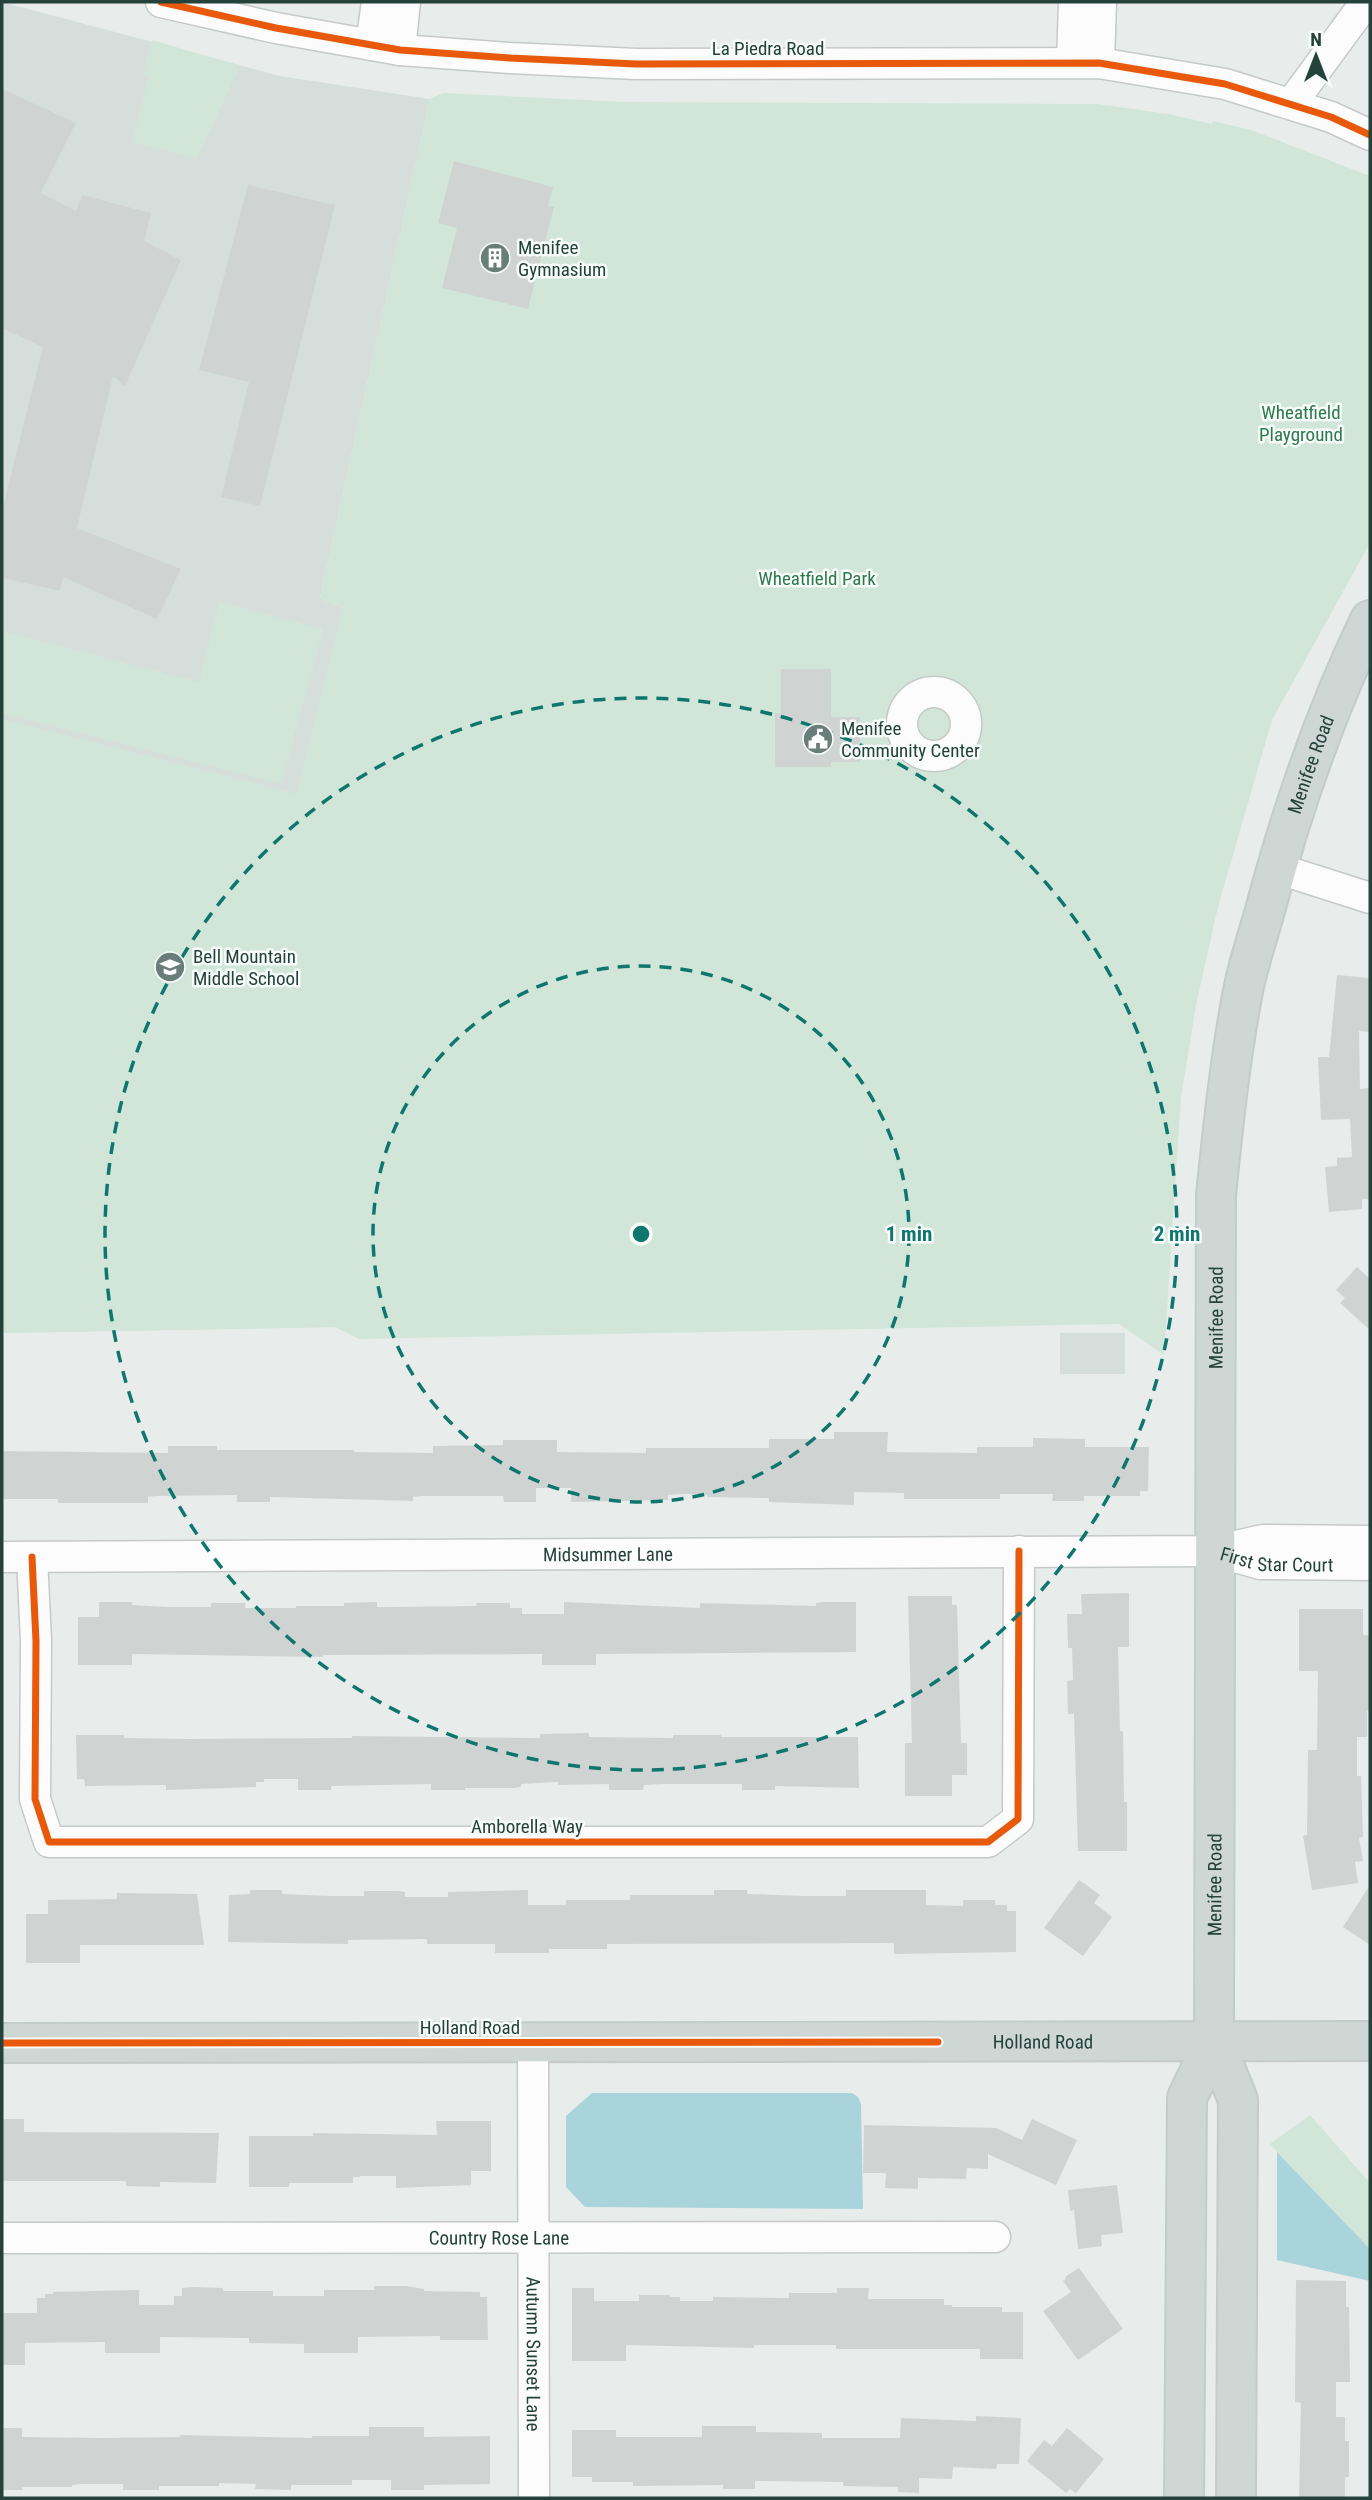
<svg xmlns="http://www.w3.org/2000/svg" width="1372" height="2500" viewBox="0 0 1372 2500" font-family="'Roboto Condensed',sans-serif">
<rect width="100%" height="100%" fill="#e8edeb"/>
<g fill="#d6dedb">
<polygon points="2,2 280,76 430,99 320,598 343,608 335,1327 2,1333"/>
<rect x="1060" y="1333" width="65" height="41"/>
</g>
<g fill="#d1e6d8">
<polygon points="152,40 240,66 197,158 132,142 149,76 144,75"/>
<polygon points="443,93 626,102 1097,104 1169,114 1212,124 1213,121 1251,130 1370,176 1370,543 1272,720 1218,907 1196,1005 1181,1097 1164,1355 1119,1324 359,1339 335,1327 2,1333 2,719 297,794 343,608 320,598 430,99"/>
<polygon points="219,602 323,629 281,784 2,713 2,631 199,682"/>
<polygon points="1310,2115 1370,2183 1370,2249 1270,2144"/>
</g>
<g fill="#a9d4db">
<polygon points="592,2093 852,2093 858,2097 861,2104 863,2209 585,2207 566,2187 566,2116"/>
<polygon points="1277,2152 1370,2249 1370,2281 1277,2260"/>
</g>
<g fill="#cfd4d2">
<polygon points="2,89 76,123 41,193 76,211 82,195 151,213 144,241 181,260 125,386 113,376 77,528 181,569 157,619 63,577 60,591 2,578 2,511 43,347 2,328"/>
<polygon points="454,161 553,187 548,206 554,207 528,309 442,288 457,228 438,223"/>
<polygon points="248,185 335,205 260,506 221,497 249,382 199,370"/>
<polygon points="781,669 831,669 831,717 860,717 860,762 831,762 831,767 775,767 775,713 781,713"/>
<polygon points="1337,975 1370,978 1370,1032 1359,1031 1360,1089 1370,1088 1370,1199 1362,1199 1362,1209 1329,1212 1325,1167 1337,1166 1337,1158 1352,1157 1350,1119 1321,1120 1318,1057 1329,1057"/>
<polygon points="1357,1267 1370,1279 1370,1330 1340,1303 1345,1298 1336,1290"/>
<polygon points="834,1432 888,1432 887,1452 977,1453 977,1447 1033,1447 1033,1438 1085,1439 1085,1447 1149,1447 1148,1491 1140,1491 1140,1496 1084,1496 1084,1501 1052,1501 1053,1494 1000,1494 1000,1499 904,1499 904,1493 854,1492 854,1505 769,1502 769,1498 707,1497 707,1495 686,1494 668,1495 668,1500 571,1502 571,1488 536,1488 536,1502 504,1502 503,1496 422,1496 413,1497 413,1501 270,1497 270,1502 237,1502 237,1495 156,1496 148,1497 148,1503 58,1503 58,1499 2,1499 2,1451 168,1453 168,1446 217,1446 217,1450 354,1450 354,1452 433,1453 433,1446 503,1445 503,1440 557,1440 557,1452 646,1453 646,1448 769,1448 769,1439 834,1439"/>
<polygon points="1129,1593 1129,1647 1118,1647 1120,1731 1123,1731 1124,1802 1127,1802 1127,1851 1078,1851 1074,1714 1068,1714 1067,1681 1073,1680 1072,1648 1068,1648 1067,1614 1082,1614 1081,1594"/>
<polygon points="908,1596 952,1596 952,1605 957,1605 961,1743 967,1743 967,1775 952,1775 952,1796 905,1796 905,1743 912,1743"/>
<polygon points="99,1602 132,1602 132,1605 166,1607 211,1607 211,1603 245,1603 245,1608 296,1608 296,1606 344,1606 344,1603 377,1602 377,1607 390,1607 476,1606 477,1603 510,1603 510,1608 522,1608 522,1614 564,1614 564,1602 700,1608 700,1603 816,1606 816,1603 825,1602 856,1602 856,1652 596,1654 596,1665 542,1665 542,1654 323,1655 323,1657 132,1654 132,1665 78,1665 78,1617 99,1617"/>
<polygon points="1299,1609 1363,1609 1363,1635 1370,1635 1370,1711 1367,1711 1367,1737 1357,1737 1357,1776 1361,1776 1363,1837 1359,1838 1363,1861 1355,1862 1358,1883 1312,1890 1303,1836 1307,1835 1308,1750 1317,1750 1318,1671 1299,1671"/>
<polygon points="589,1733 589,1737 673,1738 673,1735 721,1735 721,1737 858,1737 859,1788 775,1786 775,1790 742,1790 742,1784 664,1784 644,1785 643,1790 609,1790 609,1784 558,1785 558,1782 521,1784 521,1787 513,1788 465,1788 465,1790 431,1790 431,1784 331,1786 331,1790 298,1790 298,1779 264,1779 264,1782 256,1782 256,1787 166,1790 166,1785 85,1786 84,1779 77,1779 76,1735 124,1735 124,1738 188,1739 352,1738 352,1736 540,1738 540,1734"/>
<polygon points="1079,1880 1100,1895 1094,1903 1112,1917 1083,1956 1044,1928"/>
<polygon points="1370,1885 1370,1945 1343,1927"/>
<polygon points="250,1890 282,1890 282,1894 330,1896 364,1896 364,1891 398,1891 405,1892 405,1897 448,1897 448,1892 528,1890 528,1905 566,1905 566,1900 630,1900 630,1895 714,1895 714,1890 747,1890 747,1894 804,1896 846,1896 846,1890 926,1890 926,1905 963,1906 963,1900 995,1900 995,1905 1007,1905 1007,1911 1016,1911 1016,1952 894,1954 894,1943 607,1944 607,1949 549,1949 549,1953 495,1953 495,1944 427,1944 427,1939 348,1940 348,1944 228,1942 229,1895 250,1894"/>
<polygon points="117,1893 197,1894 204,1945 80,1945 80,1963 26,1963 26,1914 48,1914 48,1900 117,1899"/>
<polygon points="2,2119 24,2119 24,2132 219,2133 216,2183 160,2182 160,2187 126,2186 126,2181 2,2181"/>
<polygon points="1032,2119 1077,2140 1056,2185 988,2154 988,2169 967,2168 966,2179 918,2178 918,2189 885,2188 886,2173 863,2173 864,2125 996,2128 1022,2140"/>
<polygon points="436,2121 491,2121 491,2171 471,2171 471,2185 396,2188 396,2176 360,2176 360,2177 353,2177 353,2183 289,2183 289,2187 249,2187 249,2136 313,2136 313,2133 437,2135"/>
<polygon points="1117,2185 1123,2233 1101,2235 1102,2246 1078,2249 1074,2210 1070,2211 1068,2190"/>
<polygon points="1079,2268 1123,2329 1078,2360 1043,2311 1071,2292 1063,2281 1066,2279 1065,2277"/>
<polygon points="1296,2280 1346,2281 1346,2307 1349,2307 1350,2382 1336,2382 1336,2417 1345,2417 1345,2441 1349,2441 1349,2477 1345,2477 1345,2498 1299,2498 1301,2403 1295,2402"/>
<polygon points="374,2286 406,2286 424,2289 424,2291 480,2292 480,2297 487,2297 488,2340 440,2340 440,2336 358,2337 358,2353 304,2353 304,2344 249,2343 249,2338 160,2337 160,2353 105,2353 105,2342 25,2343 25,2365 2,2365 2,2313 37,2313 37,2298 45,2298 45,2294 53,2294 53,2292 139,2290 139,2305 174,2305 174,2296 182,2296 182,2288 193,2287 223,2288 223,2291 273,2291 273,2296 324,2296 324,2290 374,2290"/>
<polygon points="572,2288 594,2288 594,2301 639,2301 639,2295 670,2295 670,2297 680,2297 680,2301 713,2301 713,2297 789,2298 789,2293 837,2293 837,2288 869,2288 868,2299 944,2299 944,2305 952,2305 952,2307 1002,2307 1002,2312 1023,2312 1023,2359 980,2359 980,2349 836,2349 836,2345 754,2345 754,2348 626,2345 626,2361 572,2361"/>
<polygon points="976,2416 1021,2418 1019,2464 997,2464 996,2469 953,2467 952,2479 919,2478 919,2493 898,2492 898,2487 843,2486 843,2482 755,2481 755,2489 723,2489 723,2485 633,2486 633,2482 592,2482 592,2477 572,2477 572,2430 616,2430 616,2437 702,2437 702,2426 756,2426 756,2432 822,2433 822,2438 900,2438 901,2418 976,2421"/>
<polygon points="369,2427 424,2427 424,2437 490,2436 490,2484 424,2485 424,2490 391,2490 391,2480 352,2480 352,2485 291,2485 291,2490 255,2489 256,2484 219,2483 219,2486 159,2486 159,2490 123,2490 123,2484 83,2484 72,2485 72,2487 22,2487 22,2490 2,2490 2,2428 22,2428 22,2437 104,2438 180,2437 180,2435 312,2438 312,2436 369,2436"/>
<polygon points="1067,2428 1104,2459 1076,2493 1070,2489 1066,2493 1027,2461 1044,2440 1052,2446"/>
</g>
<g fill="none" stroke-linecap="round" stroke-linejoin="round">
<g stroke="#c5cac8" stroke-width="33">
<g id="minor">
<polyline points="161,2 276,28 400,50 510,58 636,64 1099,63 1225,84 1331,117 1370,135"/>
<polyline points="371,45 377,2"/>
<polyline points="400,50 405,2"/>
<polyline points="1072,63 1074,2"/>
<polyline points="1099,63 1101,2"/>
<polyline points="1291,104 1366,2"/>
<circle cx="934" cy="724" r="32"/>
<polyline points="1276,868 1370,898"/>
<path id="s1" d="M1218,1552l42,12 110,1"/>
<path id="s2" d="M2,1557l1212,-6 49,-11 107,1"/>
<polyline points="32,1557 36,1641 35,1799 49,1842 988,1842 1018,1819 1019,1551"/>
<path id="s3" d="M533,2042l1,456"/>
<path id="s4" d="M2,2238l993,-1"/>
</g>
</g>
<g stroke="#c3ccc9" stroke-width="42">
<g id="major">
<path id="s5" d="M2,2043l1368,-2"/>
<polyline points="1184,2498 1187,2098 1214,2041"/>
<path id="s6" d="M1236,2498l2,-398 -24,-59 2,-846c7,-68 14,-136 27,-204 5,-26 14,-52 21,-77 27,-102 60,-199 106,-294"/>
</g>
</g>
<use href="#minor" stroke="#fcfcfc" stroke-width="30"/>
<use href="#major" stroke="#cfd7d5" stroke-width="38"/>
<g stroke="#f7fbf9" stroke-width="11">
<g id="cycleway">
<polyline points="161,2 276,28 400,50 510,58 636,64 1099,63 1225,84 1331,117 1370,135"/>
<polyline points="32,1557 36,1641 35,1799 49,1842 988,1842 1018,1819 1019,1551"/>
<polyline points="2,2043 938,2042"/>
</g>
</g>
<use href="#cycleway" stroke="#e8590c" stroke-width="7"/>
</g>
<g fill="none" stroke="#0f766e" stroke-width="3.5" stroke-dasharray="12 9">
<circle cx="641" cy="1234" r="268"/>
<circle cx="641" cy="1234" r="536"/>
</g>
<defs>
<g id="building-disc" transform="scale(1.575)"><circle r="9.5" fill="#697e78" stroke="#f7fbf9"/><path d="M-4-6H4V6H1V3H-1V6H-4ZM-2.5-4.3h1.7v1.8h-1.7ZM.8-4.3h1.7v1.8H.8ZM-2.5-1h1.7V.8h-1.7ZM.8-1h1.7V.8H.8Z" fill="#fff"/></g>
<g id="civic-disc" transform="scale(1.575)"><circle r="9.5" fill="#697e78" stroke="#f7fbf9"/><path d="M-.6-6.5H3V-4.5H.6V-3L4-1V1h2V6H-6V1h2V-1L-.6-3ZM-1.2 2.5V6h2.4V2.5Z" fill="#fff"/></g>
<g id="school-disc" transform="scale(1.575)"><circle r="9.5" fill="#697e78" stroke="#f7fbf9"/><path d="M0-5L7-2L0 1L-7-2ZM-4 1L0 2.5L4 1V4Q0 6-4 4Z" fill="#fff"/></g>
</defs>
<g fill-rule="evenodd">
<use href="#building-disc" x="495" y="258"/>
<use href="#civic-disc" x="818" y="739"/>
<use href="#school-disc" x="170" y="967"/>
</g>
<g text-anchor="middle" stroke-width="5" stroke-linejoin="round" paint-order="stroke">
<g font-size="19" fill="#24423a" stroke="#f7fbf9">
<text x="768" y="55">La Piedra Road</text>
<text dy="7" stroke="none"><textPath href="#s6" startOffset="1750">Menifee Road</textPath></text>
<text dy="7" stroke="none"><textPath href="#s6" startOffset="1185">Menifee Road</textPath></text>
<text dy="7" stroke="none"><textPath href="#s2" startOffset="606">Midsummer Lane</textPath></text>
<text dy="7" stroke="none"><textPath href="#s1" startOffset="60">First Star Court</textPath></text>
<text x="527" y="1833">Amborella Way</text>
<text dy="7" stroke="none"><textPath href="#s6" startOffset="618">Menifee Road</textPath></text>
<text x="470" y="2034">Holland Road</text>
<text dy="7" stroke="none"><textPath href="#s5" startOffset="1041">Holland Road</textPath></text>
<text dy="7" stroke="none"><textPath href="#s4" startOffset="497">Country Rose Lane</textPath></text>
<text dy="7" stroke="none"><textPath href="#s3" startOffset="312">Autumn Sunset Lane</textPath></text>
</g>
<g font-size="19" fill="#24423a" stroke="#f7fbf9" text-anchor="start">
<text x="518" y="254">Menifee<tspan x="518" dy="22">Gymnasium</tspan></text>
<text x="841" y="735">Menifee<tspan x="841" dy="22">Community Center</tspan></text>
<text x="193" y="963">Bell Mountain<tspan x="193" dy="22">Middle School</tspan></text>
</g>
<g font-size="19" fill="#2d7a4b" stroke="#f7fbf9">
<text x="1301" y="419">Wheatfield<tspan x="1301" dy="22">Playground</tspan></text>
<text x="817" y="585">Wheatfield Park</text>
</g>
</g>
<circle cx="641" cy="1234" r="10" fill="#0f766e" stroke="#f7fbf9" stroke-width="3.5"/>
<g font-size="21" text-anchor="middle" font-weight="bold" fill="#0f766e" stroke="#f7fbf9" stroke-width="5" stroke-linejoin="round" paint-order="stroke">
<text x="909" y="1241">1 min</text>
<text x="1177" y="1241">2 min</text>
</g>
<rect width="1372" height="2500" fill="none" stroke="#24423a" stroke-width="7"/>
<g transform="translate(1316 56)" stroke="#f7fbf9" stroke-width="5" paint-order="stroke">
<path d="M0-5L12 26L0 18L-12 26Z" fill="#24423a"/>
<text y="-10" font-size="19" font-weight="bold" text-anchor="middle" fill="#24423a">N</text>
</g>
</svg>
